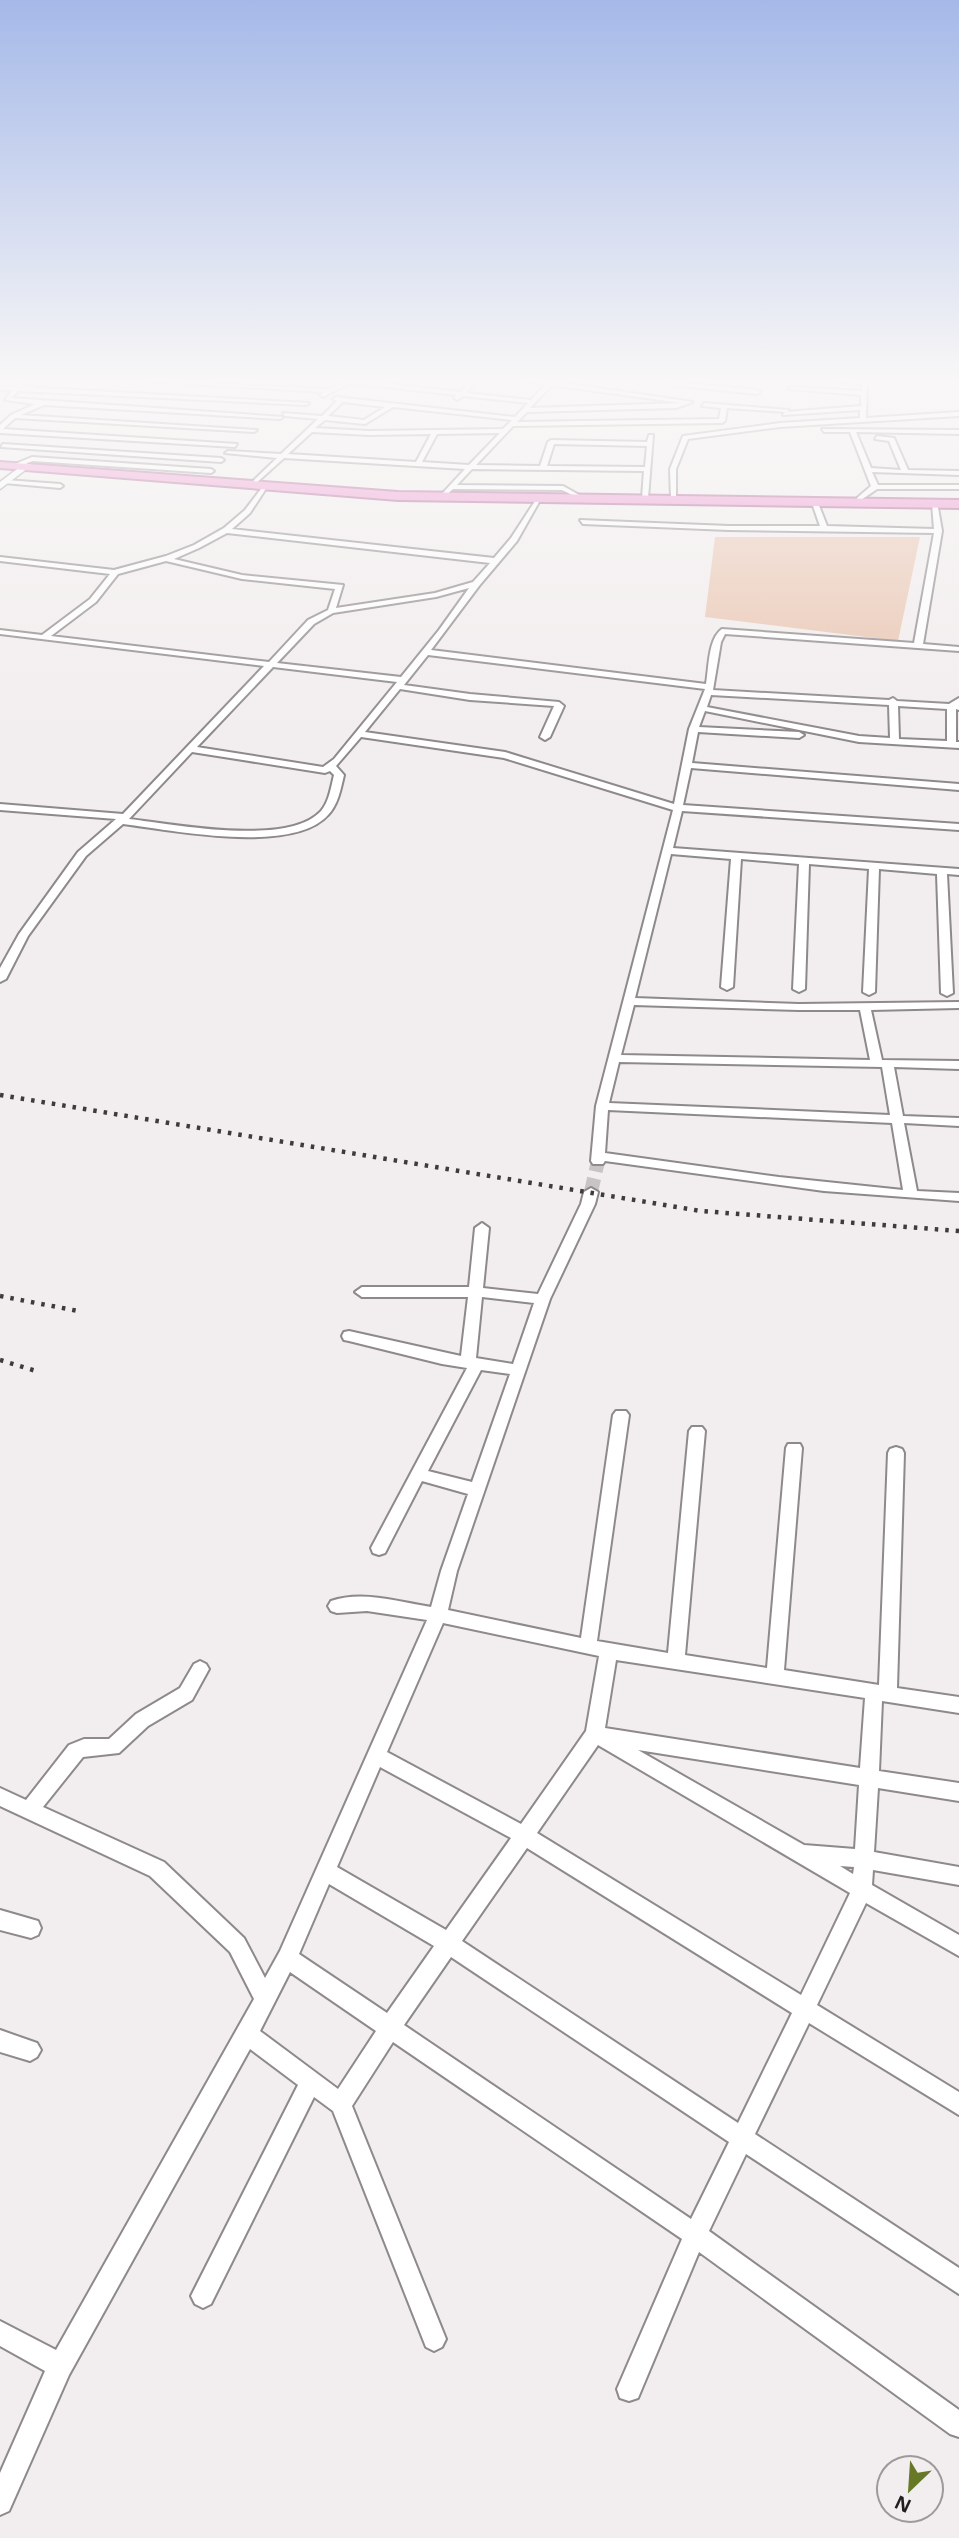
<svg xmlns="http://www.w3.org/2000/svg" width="959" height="2538" viewBox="0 0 959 2538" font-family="'Noto Sans',sans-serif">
<rect width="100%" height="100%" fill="#f2edee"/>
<polygon fill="#e9c4af" points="715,537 920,537 898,641 705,617"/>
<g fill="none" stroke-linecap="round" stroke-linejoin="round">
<polyline stroke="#c8c4c5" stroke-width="14" stroke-dasharray="14 7" stroke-linecap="butt" points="591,1192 598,1161"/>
<g stroke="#8e898a" stroke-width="4">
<g id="minor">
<polygon points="31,378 39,378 23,387 309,403 306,405 18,391 11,398 283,417 280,419 44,405 21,415 257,430 254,432 15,418 3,429 237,444 235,447 0,433 0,425 11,415 35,404 5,400 12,390 0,390 0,386 15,387"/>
<path d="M91,378l238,11 17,-9 12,-2 -3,2 105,12 14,-14h6l-14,15 65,7 15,-16 -45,-6 49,3 12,-3 -5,4 136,20 -17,6 -149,4 -10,10 202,-3 2,-11 -19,-2 2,-3 85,7 -3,2 -59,-4 -2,13 -3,2 -209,3 -37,39 64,1 8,-24 3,-2 96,2 2,-7h4l-5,63 -3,2 -3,-2 2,-27 -172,-2 -15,16 106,1 18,10 -5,1 -14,-7 -109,-1 -11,10 -2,-3 25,-27 -181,-11 -30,27 -2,-3 25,-24 -52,-5 3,-2 53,3 37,-35 -33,-3 -2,-3 39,3 15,-15 -4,-2 3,-2 179,20 13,-14 -65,-7 -6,4 -3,-2 2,-3 -106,-12 -27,14 -3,-2 3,-3zM552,385l129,18 -151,5zM343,402l42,5 -21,13 -36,-4zM393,407l119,13 -9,9 -134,2 -54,-3 10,-8 40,4zM312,432l57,3 62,-1 -15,28 -128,-8zM500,433l-31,32 -47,-3 15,-28zM554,444l93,2 -2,21 -98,-1z"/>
<polygon points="800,378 867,381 866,418 959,412 959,416 780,427 688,439 676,469 676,498 671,499 670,469 683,436 780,423 860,418 860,410 783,415 785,412 861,406 861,395 788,389 791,387 862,391 862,384"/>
<polygon points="673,382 757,390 760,392 757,394 671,385"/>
<polygon points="822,429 959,430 959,434 856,432 871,468 901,470 889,441 875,439 877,436 894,438 908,470 959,471 959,475 872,472 878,485 959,485 959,489 877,489 861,500 857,500 857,498 871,486 850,432 824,432"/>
<polygon points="3,444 221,458 224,460 221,462 1,447"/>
<polygon points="32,457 211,469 214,471 211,473 33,461 18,466 15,464"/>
<polygon points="6,480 60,484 63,486 60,488 4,483"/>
<path d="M264,485l3,2 -17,26 -18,16 262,29 17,-20 28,-43h4l-26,46 -38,45 -48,64 275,34c3,-17 2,-45 16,-55l192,14 20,-110 -205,-3 -146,-6 -3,-4 149,6h91l-8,-23 3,-2 3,2 9,23 107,3 -2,-26 5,-1 5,29 -19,113 36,3v4l-234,-17 -4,8 -8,48 176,10 4,-2 4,3 52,3 10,-6v12l-3,-1v33h3v6l-100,-6 -154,-31 -6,16 100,5 5,3 -5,3 -101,-6 -6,31 267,21v6l-268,-22 -8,37 276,19v6l-277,-19 -9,37 286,21v6l-12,-1 6,119 -6,3 -6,-3 -4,-119 -58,-5 -4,123 -6,3 -6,-3 6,-123 -60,-5 -4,125 -6,3 -6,-3 6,-125 -58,-5 -8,128 -6,3 -6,-3 10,-128 -60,-5 -36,144 164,6 160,-2v6l-88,2 11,50 77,1v8l-65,-2 9,49 56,2v8l-55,-3 13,68 42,2v8l-135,-10 -219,-30 -2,3h-10l-2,-3 5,-55 77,-296 -169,-52 -143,-21 -25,29 8,9c-3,13 -6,30 -16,40 -36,40 -157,15 -205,9l-37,32 -58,80 -22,43 -6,3v-14l19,-34 59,-82 38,-33 -116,-9v-6l123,10 141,-148 -264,-32v-4l42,5 48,-36 20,-25 -110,-13v-4l114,13 52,-14 28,-11 30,-17 21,-18zM227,533l263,30 -17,19 -38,11 -99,15 7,-23 -101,-10 -68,-16 25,-11zM166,561l76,18 93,10 -7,21 -20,10 -39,42 -218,-26 45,-34 22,-28zM469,588l-30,42 -38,47 -124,-14 37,-39 19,-11 103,-16zM428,655l277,34 -16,40 -15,75 -169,-52 -140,-20 35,-43 70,11 84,6 -14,31 5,3 5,-3 14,-31 -5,-4 -89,-8 -66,-9zM273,667l124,15 -63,77 -11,8 -126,-20zM711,695l178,10 1,33 -31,-2 -152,-29zM898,706l49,3v32l-48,-2zM192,752l133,21 5,-2 4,4c-3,12 -5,27 -13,36 -33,36 -148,13 -192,8zM634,1005l165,5h61l10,50 -249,-5zM619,1062l263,5 8,48 -281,-12zM608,1110l284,13 11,67 -124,-13 -174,-24z"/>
<path d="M591,1188l7,4 -3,12 -45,95 -93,272 -9,39 133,28 32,-223 3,-4h10l3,4 -32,226 71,12 21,-222 3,-4h10l3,4 -20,224 82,13 19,-220 2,-4h12l2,4 -18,222 95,15 9,-232 2,-4 6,-2 6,2 2,4 -7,235 62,9v16l-77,-12 -3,70 80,12v18l-81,-13 -4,64 85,15v18l-86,-15 -1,15 87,50v21l-93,-53 -49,102 142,87v23l-150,-92 -54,111 204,134v26l-213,-140 -37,77 250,179v27l-9,-3 -251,-182 -61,146 -9,3 -9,-3 -3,-9 65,-150 -289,-197 -41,64 94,233 -4,8 -8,4 -8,-4 -93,-236 -19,-14 -103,207 -8,4 -8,-4 -4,-8 4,-8 103,-203 -48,-36 -181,326 -60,136 -9,4v-42l45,-102 -45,-25v-25l56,29 198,-351 -24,-47 -80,-76 -150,-70v-18l26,12 43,-55 15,-6h25l27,-25 44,-26 14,-24 6,-3 6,3 3,5 -17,31 -44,26 -29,27 -36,4 -40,50 121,55 80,76 21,40 15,-27 147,-331 -60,-9 -30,2 -6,-2 -3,-5 3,-5c31,-11 69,1 100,6l10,-36 27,-77 -46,-13 -37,72 -6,2 -6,-2 -2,-5 96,-180 -25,-4 -93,-23 -5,-1 -2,-4 2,-4 5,-1 112,25 7,-59h-106l-7,-5 7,-5h107l6,-59 7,-5 7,5 -6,60 55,6 43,-90 3,-12zM482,1297l52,6 -21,61 -37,-6zM481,1370l29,4 -38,108 -44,-11zM443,1623l156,33 -13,75 -65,93 -134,-72zM616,1660l249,38 -5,70 -255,-40zM598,1745l252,148 -49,102 -264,-162zM638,1750l221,35 -4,64 -51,-4zM380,1767l131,71 -65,92 -109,-63zM527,1848l265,165 -54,110 -276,-182zM840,1866l14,1 -1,7zM329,1884l105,62 -47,67 -88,-59zM451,1957l278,185 -38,77 -287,-194zM290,1972l86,59 -38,58 -78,-58z"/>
<polygon points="0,1910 38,1921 41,1928 38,1935 31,1938 0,1930"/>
<polygon points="0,2030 37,2043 41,2050 37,2057 30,2061 0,2052"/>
</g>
</g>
<g stroke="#8e898a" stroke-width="3">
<polygon id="tertiary" points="25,463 32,465 0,489 0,482"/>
</g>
<g stroke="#a15186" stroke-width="4">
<polygon id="trunk" points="0,462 398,492 959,500 959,508 398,500 0,468"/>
</g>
<use href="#minor" fill="#fff" fill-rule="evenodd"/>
<use href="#tertiary" fill="#fff" fill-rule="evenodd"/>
<use href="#trunk" fill="#ec8acb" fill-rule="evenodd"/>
<g stroke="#3d3b3c" stroke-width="4.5" stroke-dasharray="3.5 7" stroke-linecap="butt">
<polyline points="0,1095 701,1211 959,1231"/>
<polyline points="0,1296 78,1311"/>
<polyline points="0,1360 36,1371"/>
</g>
</g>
<linearGradient id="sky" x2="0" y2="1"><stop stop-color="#a5b9e8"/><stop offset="0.52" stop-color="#f9f7f7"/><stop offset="1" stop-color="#f9f7f7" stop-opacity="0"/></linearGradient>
<rect width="959" height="733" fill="url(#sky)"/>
<g transform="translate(910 2489) rotate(205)"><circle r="33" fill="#f2edee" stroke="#9e9a9b" stroke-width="2"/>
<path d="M0-5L12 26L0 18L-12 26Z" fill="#677827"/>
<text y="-10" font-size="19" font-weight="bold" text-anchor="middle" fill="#201e1f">N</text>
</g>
</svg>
